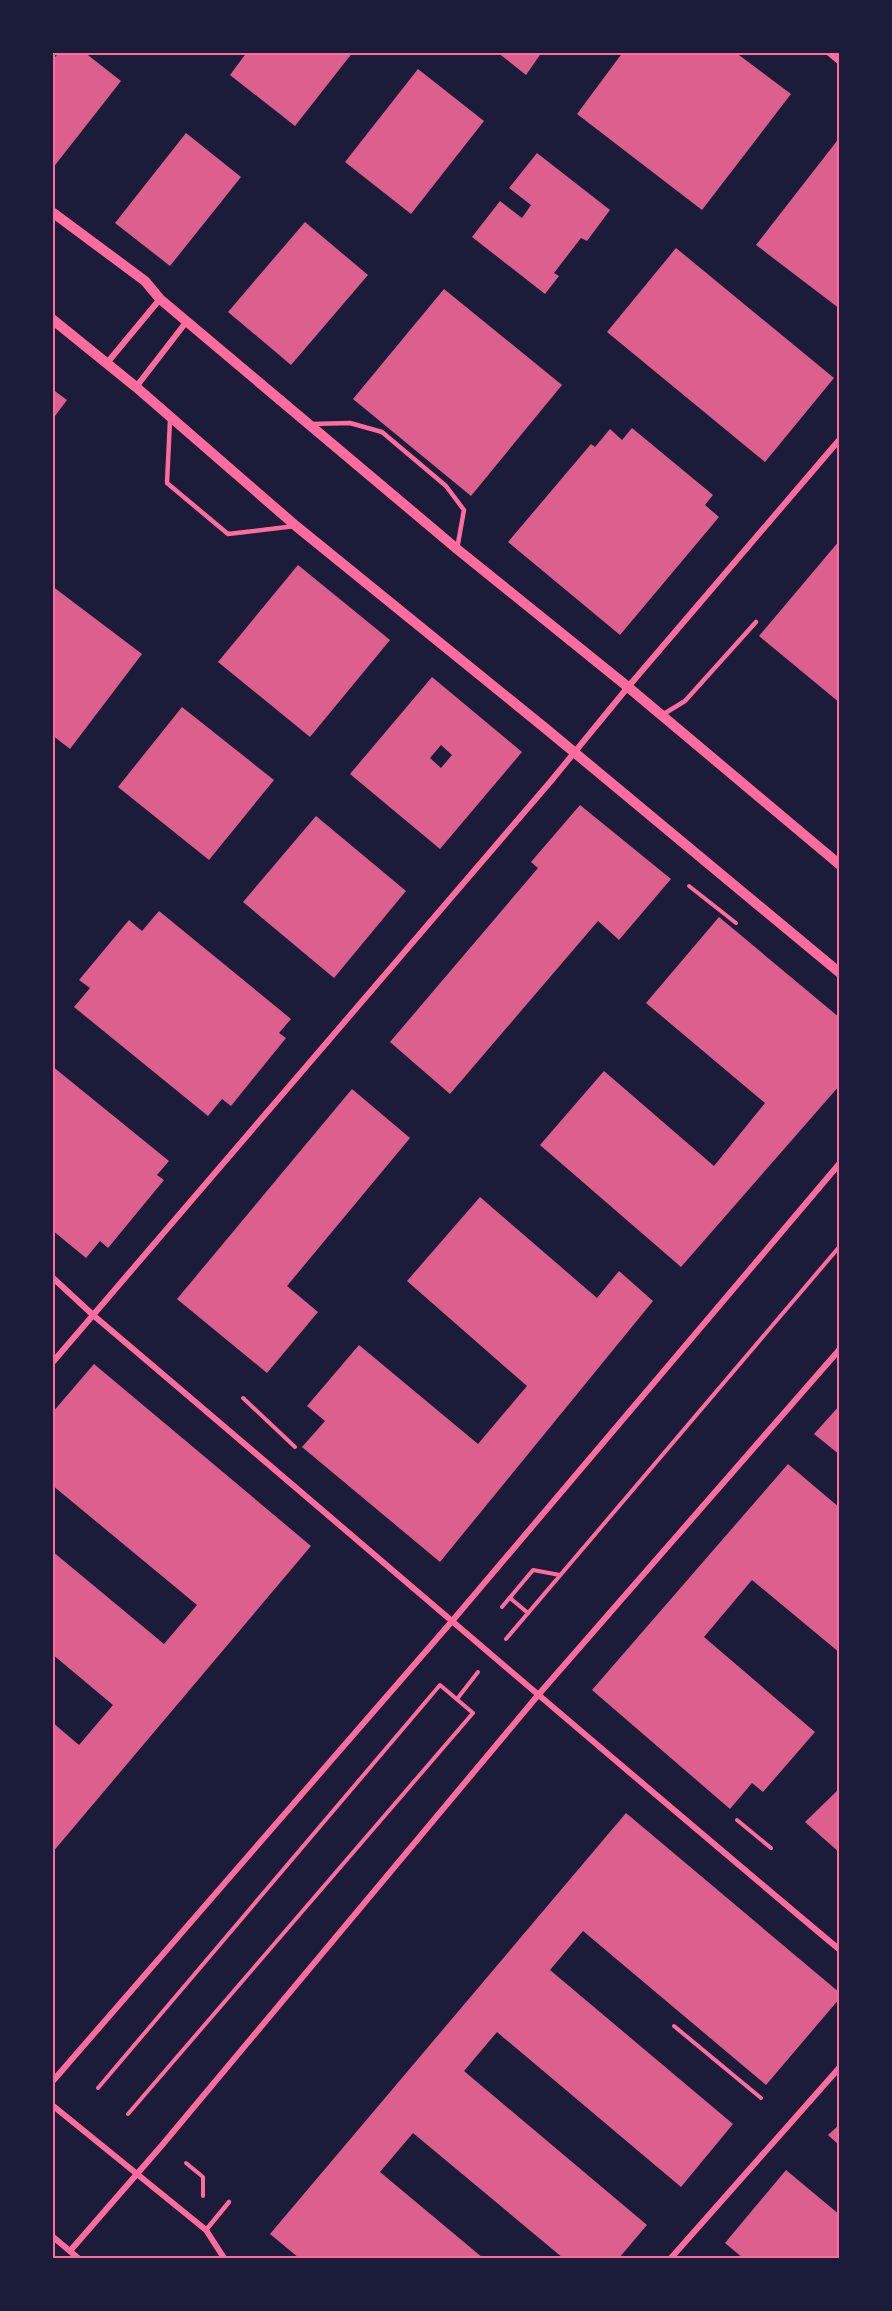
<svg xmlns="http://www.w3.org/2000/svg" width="892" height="2311" viewBox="0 0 892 2311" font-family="'IBM Plex Sans',sans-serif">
<rect width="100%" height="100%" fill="#1b1b3a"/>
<g fill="#dd5f8e" fill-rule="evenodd">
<polygon points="59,52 84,52 121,81 52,169 52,61"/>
<polygon points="247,52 353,52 295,126 230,75"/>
<polygon points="497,52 542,52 526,75"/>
<polygon points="623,52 735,52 791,94 702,210 577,114"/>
<polygon points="418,69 484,121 411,214 345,162"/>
<polygon points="186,133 241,177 170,266 115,223"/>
<polygon points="840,137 840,309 756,245"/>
<polygon points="537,153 610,210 587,241 581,238 554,273 559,276 545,294 472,237 500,201 522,218 531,205 509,188"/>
<polygon points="305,222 368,275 291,365 228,312"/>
<polygon points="676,248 834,378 765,462 607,332"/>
<polygon points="444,289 562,385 471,496 353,399"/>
<polygon points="52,389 67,400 52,420"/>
<polygon points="632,428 713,495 705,505 719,517 620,635 508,542 591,444 595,447 610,429 622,440"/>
<polygon points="840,540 840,703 759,636"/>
<polygon points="298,565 390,640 310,737 218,662"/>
<polygon points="52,586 142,654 70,749 52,735"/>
<path d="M432,677l90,75 -82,97 -90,-75zM441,745l11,10 -11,13 -11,-10z"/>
<polygon points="182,707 274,780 209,860 118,787"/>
<polygon points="580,805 671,879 619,940 598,921 450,1094 390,1042 538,868 531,862"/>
<polygon points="316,816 406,891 334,978 243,902"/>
<polygon points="159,911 291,1019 279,1033 286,1038 231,1106 222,1099 208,1116 74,1007 90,988 79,980 129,920 142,931"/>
<polygon points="719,917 840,1018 840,1085 681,1267 540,1145 604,1071 714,1166 765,1103 646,1003"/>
<polygon points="52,1066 169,1161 157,1175 164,1180 108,1248 100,1241 86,1258 52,1230"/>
<polygon points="352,1089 410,1138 287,1286 318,1312 267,1373 177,1299"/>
<polygon points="480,1197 597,1298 619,1271 653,1301 440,1562 302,1447 325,1421 307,1406 359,1345 478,1444 527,1386 407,1281"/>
<polygon points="94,1364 311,1546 52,1853 52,1722 79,1745 113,1705 52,1654 52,1551 164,1644 197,1605 52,1485 52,1413"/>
<polygon points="840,1405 840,1455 814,1434"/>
<polygon points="788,1464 840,1508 840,1653 752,1580 704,1637 815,1732 763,1792 752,1783 730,1809 592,1690"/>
<polygon points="840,1788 840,1853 805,1822"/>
<polygon points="626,1813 840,1993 840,1998 766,2085 583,1931 550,1970 733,2124 681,2187 497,2032 464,2071 647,2225 619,2258 563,2258 413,2133 380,2172 483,2258 299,2258 270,2234"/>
<polygon points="840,2124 840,2146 828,2135"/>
<polygon points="786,2170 840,2215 840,2258 743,2258 725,2243"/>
</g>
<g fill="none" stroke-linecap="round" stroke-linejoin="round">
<g stroke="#ff6b9d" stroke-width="4">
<polyline points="689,886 736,923"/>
<polyline points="243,1398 295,1447"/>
<polyline points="510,1598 528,1613"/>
<polyline points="502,1607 533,1570 560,1575"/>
<polyline points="506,1639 840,1246"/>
<polyline points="457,1699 478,1672"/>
<polyline points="737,1820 771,1848"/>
<polyline points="674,2026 761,2098"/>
<polyline points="98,2088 440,1685 473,1713 128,2114"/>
<polyline points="186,2163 203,2177 203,2196"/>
</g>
<g stroke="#ff6b9d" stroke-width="4.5">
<polyline points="170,420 167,483 228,534 295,526"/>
<polyline points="311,424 350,423 382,432 446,486 464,510 457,549"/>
<polyline points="662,715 685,701 756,622"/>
<polyline points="206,2230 229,2202"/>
</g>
<g stroke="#ff6b9d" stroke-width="6">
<polyline points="828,52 840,62"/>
<polyline points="107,363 160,299"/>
<polyline points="136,387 187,321"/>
<path d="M52,1277l41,38c249,211 496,425 747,635"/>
<polyline points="52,1363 551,781 628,687 840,439"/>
<polyline points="52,2082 453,1620 840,1163"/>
<polyline points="52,2105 206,2230 224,2258"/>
<polyline points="52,2236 78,2258"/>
<polyline points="70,2251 163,2144 539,1694 840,1349"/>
<polyline points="671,2258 840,2067"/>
</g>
<g stroke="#ff6b9d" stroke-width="10">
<polyline points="52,212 145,281 160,299 457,549 628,687 840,865"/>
<polyline points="52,319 136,387 296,526 545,728 840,973"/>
</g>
</g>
<rect width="892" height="2311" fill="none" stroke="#1b1b3a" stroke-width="108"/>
<rect x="54" y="54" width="784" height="2203" fill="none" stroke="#ff6b9d" stroke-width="2"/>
</svg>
